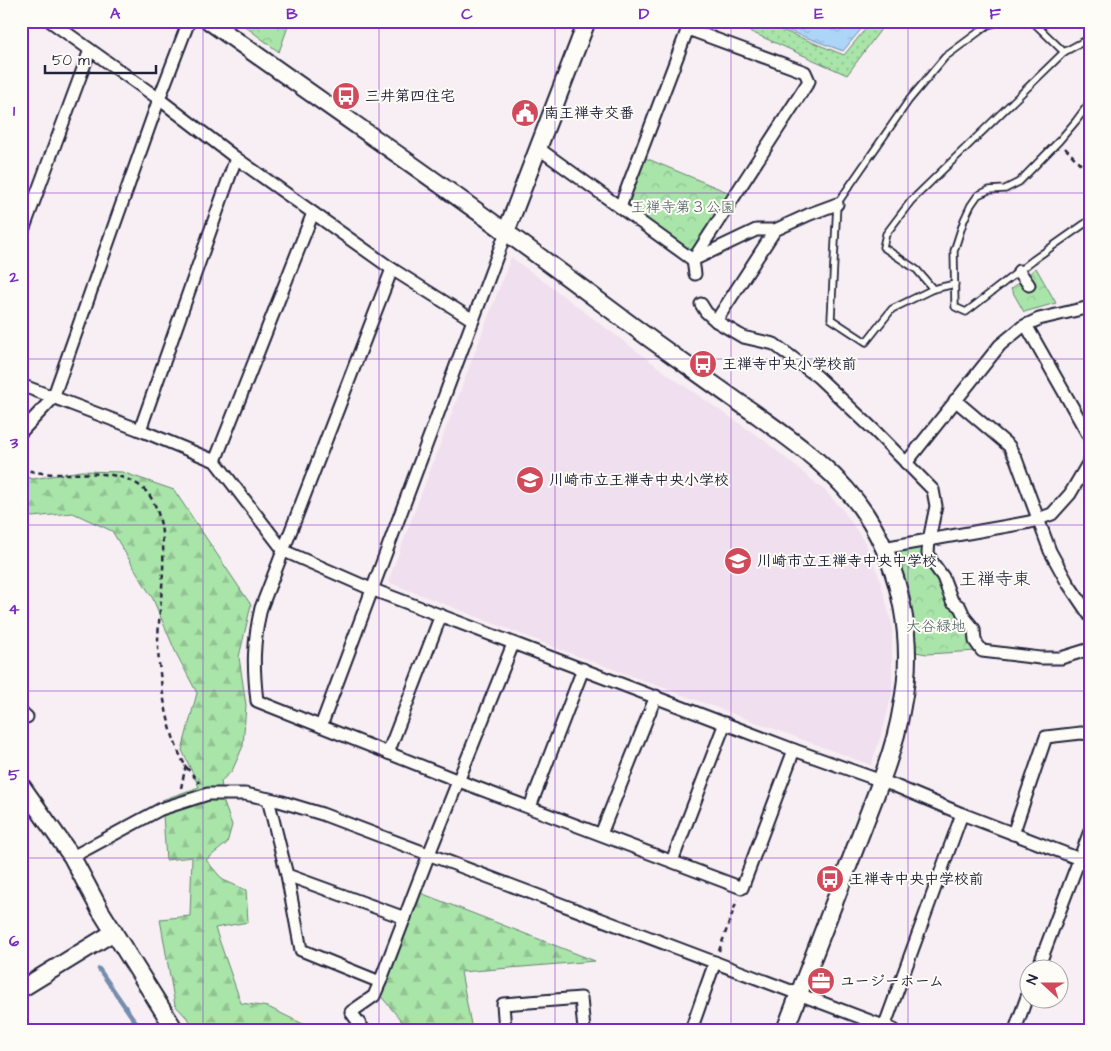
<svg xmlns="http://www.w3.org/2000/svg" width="1111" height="1051" viewBox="0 0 1111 1051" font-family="'Architects Daughter','Klee One',sans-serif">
<defs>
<pattern id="grass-dots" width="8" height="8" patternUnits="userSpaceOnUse" patternTransform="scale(1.25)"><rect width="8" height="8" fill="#a9e4a9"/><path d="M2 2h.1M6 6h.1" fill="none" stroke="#91c392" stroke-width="1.8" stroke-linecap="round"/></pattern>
<pattern id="forest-firs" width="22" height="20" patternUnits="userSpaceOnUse" patternTransform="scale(1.25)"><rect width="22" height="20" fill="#a9e4a9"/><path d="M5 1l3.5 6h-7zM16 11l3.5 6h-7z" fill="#91c392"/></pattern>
<pattern id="park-crowns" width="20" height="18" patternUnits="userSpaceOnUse" patternTransform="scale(1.25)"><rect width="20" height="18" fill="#a9e4a9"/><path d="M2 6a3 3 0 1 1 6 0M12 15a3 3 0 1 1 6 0" fill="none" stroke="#91c392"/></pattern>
<pattern id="water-ripples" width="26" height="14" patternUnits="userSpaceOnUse" patternTransform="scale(1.25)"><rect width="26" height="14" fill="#acd5f7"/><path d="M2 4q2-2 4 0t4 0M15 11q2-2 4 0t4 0" fill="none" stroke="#94b7d5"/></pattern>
</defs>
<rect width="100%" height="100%" fill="#f7eff3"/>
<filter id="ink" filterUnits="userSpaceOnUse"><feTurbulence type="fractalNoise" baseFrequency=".02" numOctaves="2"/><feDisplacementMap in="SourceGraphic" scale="10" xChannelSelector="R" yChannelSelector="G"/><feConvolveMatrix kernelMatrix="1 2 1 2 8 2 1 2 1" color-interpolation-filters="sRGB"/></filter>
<g filter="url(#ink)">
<polygon fill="#f0dfee" points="511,257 674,379 765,441 824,490 843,510 866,544 879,577 892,624 892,694 883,729 871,765 567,652 388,582"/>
<polygon fill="url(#grass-dots)" stroke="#668372" points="742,21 759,21 844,55 872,21 887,21 847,75 740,27"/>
<g fill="url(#forest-firs)" stroke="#668372">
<polygon points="81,471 122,472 174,490 251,605 239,657 246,705 243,746 232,771 221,781 224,803 232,825 227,843 206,860 223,880 246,890 248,922 215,928 241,1003 268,1007 305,1025 307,1030 198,1030 175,1005 160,919 190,916 192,857 166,860 162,800 199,787 182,750 197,693 176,653 153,599 112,531 73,513 32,517 21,515 21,475 33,479"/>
<polygon points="418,892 595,961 461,972 472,1030 409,1030 380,995"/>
</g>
<g fill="url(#park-crowns)" stroke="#668372">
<polygon points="238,21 290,21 279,52"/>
<polygon points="643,157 732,194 692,253 627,203"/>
<polygon points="1036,268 1056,303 1024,312 1011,289"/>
<polygon points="927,540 971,631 977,651 927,654 909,651 886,550"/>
</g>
<polygon fill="url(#water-ripples)" stroke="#758dac" points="762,21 868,21 843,51"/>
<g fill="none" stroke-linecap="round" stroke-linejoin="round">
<polyline stroke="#758dac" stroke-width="4.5" points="99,969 141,1030"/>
<g stroke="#22223b" stroke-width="9">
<g id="lane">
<polyline points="1032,21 1064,52"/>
<polyline points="1090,102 1076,121 1059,141 1019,182 1005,189 989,190 978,195 971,205 964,220 954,251 955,307 966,312 1033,260 1090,220"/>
<polyline points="955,284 933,289 892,309 866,342 831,319 837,204 909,100 945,57 988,25 1003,21"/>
<polyline points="933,289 917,270 883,247 886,234 911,201 1064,52 1090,38"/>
</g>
</g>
<g stroke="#22223b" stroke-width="15">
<g id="street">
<polyline points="50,21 159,99 236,158 392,269 473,320"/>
<polyline points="688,29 805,72 809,81 693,260"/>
<polyline points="538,148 693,260 695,274"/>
<polyline points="620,207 690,23"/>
<polyline points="21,236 90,50"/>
<polyline points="693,260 756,230 775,230"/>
<path d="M392,269l-131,339c-8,34 -8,59 -4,93l202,80 283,107 52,-138"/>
<polyline points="1019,271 1029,285"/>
<polyline points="701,304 706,312 716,321 743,337 774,344 818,377 875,431 933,490 936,506 929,540 928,553 932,562 943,577 952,601 960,607 965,618 974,629 975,641 982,651 1040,658 1061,658 1090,649"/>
<polyline points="716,321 775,230 810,214 837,204"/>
<polyline points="1026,325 1090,438"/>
<polyline points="21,385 140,430 215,461 284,551 371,589 794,750 893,785 962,814 1090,863"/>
<polyline points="955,400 1009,446 1016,459 1050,551 1067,582 1090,616"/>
<polyline points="140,430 236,158"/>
<polyline points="21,432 53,398 159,99 189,21"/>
<polyline points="215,461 313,213"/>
<polyline points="906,463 1000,345 1022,327 1039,319 1090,307"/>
<polyline points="883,548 1030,522 1052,514 1070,494 1090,460"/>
<polyline points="21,712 27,717"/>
<polyline points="321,726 506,232"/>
<polyline points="388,753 441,615"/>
<polyline points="268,799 287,875 301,950 380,982 429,854 513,644"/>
<polyline points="530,807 583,669"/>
<polyline points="601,834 656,696"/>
<polyline points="1013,834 1046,737 1081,733 1090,734"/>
<polyline points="72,857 161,809 208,794 245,794 279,801 322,814 894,1030"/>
<polyline points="672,861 725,723"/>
<polyline points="287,875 405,918"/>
<polyline points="1038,968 1090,831"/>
<polyline points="364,1030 351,1012 374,996 380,982"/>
<polyline points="505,1030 503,1004 581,998 584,1030"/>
<polyline points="691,1030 715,962"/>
<polyline points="883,1030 962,814"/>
<polyline points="1015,1030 1028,994"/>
</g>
</g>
<g stroke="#22223b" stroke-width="20">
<g id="secondary">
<path d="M209,21c99,71 200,140 298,212 49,35 97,72 146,108 35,25 69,50 104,74 40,29 82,58 109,100 36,56 49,127 36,191 -4,26 -12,51 -21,75l-96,249"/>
<polyline points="506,232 587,21"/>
<polyline points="21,785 72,857 100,910 175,1030"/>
<polyline points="21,989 114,932"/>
</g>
</g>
<g stroke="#22223b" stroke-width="2.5" stroke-dasharray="5 4" stroke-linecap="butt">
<polyline points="1065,148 1090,174"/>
<path d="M21,468c38,15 85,-6 119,18 39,28 17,119 18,161 1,33 10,89 27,118 4,6 10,12 14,18"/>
<polyline points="181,788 186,765"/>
<polyline points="719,951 737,900"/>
</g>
<use href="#lane" stroke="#fdfcf7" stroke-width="5.5"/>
<use href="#street" stroke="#fdfcf7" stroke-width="11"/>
<use href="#secondary" stroke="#fdfcf7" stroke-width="16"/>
</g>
</g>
<path fill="none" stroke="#7b2cbf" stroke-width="1" stroke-opacity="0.55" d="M203,21v1009M379,21v1009M555,21v1009M731,21v1009M908,21v1009M21,193h1069M21,359h1069M21,525h1069M21,691h1069M21,858h1069"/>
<defs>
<g id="bus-disc" transform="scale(1.4375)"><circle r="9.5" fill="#d1495b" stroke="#fdfcf7"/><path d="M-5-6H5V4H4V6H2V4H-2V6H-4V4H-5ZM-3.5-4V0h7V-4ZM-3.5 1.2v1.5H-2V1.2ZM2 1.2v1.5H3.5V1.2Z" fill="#fff"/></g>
<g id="civic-disc" transform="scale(1.4375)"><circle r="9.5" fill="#d1495b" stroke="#fdfcf7"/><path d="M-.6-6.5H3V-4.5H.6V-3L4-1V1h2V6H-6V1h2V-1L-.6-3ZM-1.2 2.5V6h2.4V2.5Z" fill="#fff"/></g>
<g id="school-disc" transform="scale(1.4375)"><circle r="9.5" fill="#d1495b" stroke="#fdfcf7"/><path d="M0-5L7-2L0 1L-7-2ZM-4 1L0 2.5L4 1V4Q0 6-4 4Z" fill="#fff"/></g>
<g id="office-disc" transform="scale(1.4375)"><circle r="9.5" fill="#d1495b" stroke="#fdfcf7"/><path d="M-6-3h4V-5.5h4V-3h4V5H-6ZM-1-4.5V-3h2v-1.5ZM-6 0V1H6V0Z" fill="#fff"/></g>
</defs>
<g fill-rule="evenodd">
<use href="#bus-disc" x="346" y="96"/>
<use href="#civic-disc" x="525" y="113"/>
<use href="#bus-disc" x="703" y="364"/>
<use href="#school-disc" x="530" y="480"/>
<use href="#school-disc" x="738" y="561"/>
<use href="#bus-disc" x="830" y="879"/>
<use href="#office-disc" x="821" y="981"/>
</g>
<g text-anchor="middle" stroke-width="4" stroke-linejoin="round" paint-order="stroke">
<g font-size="15" font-weight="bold" fill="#22223b" stroke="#fdfcf7" text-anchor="start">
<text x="365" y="101">三井第四住宅</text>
<text x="544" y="118">南王禅寺交番</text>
<text x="722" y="369">王禅寺中央小学校前</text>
<text x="549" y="485">川崎市立王禅寺中央小学校</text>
<text x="757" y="566">川崎市立王禅寺中央中学校</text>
<text x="849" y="884">王禅寺中央中学校前</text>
<text x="840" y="986">ユージーホーム</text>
</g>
<g font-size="15" fill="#4a5c5c" stroke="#fdfcf7">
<text x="683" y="212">王禅寺第３公園</text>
<text x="936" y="631">大谷緑地</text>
</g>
<g font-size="18" fill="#22223b" stroke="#fdfcf7">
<text x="995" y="585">王禅寺東</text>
</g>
</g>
<rect width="1111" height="1051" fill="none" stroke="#fdfcf7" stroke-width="55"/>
<g transform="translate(1044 984) rotate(291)"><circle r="24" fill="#fdfcf7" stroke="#a5a5ac"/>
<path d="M0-4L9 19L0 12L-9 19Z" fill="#d1495b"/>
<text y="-8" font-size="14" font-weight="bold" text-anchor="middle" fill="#22223b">N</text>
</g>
<path d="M45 65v8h111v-8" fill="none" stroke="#22223b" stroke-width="2.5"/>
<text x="52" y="65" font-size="15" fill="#22223b" stroke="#fdfcf7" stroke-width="4" paint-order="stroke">50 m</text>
<rect x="28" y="28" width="1056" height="996" fill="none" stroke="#7b2cbf" stroke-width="2"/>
<g font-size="16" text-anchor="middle" font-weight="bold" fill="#7b2cbf">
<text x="115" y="19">A</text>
<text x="292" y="19">B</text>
<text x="467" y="19">C</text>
<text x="644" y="19">D</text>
<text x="819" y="19">E</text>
<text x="995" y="19">F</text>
<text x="14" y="116">1</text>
<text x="14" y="282">2</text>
<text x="14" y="448">3</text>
<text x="14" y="614">4</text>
<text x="14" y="780">5</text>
<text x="14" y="946">6</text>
</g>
</svg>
